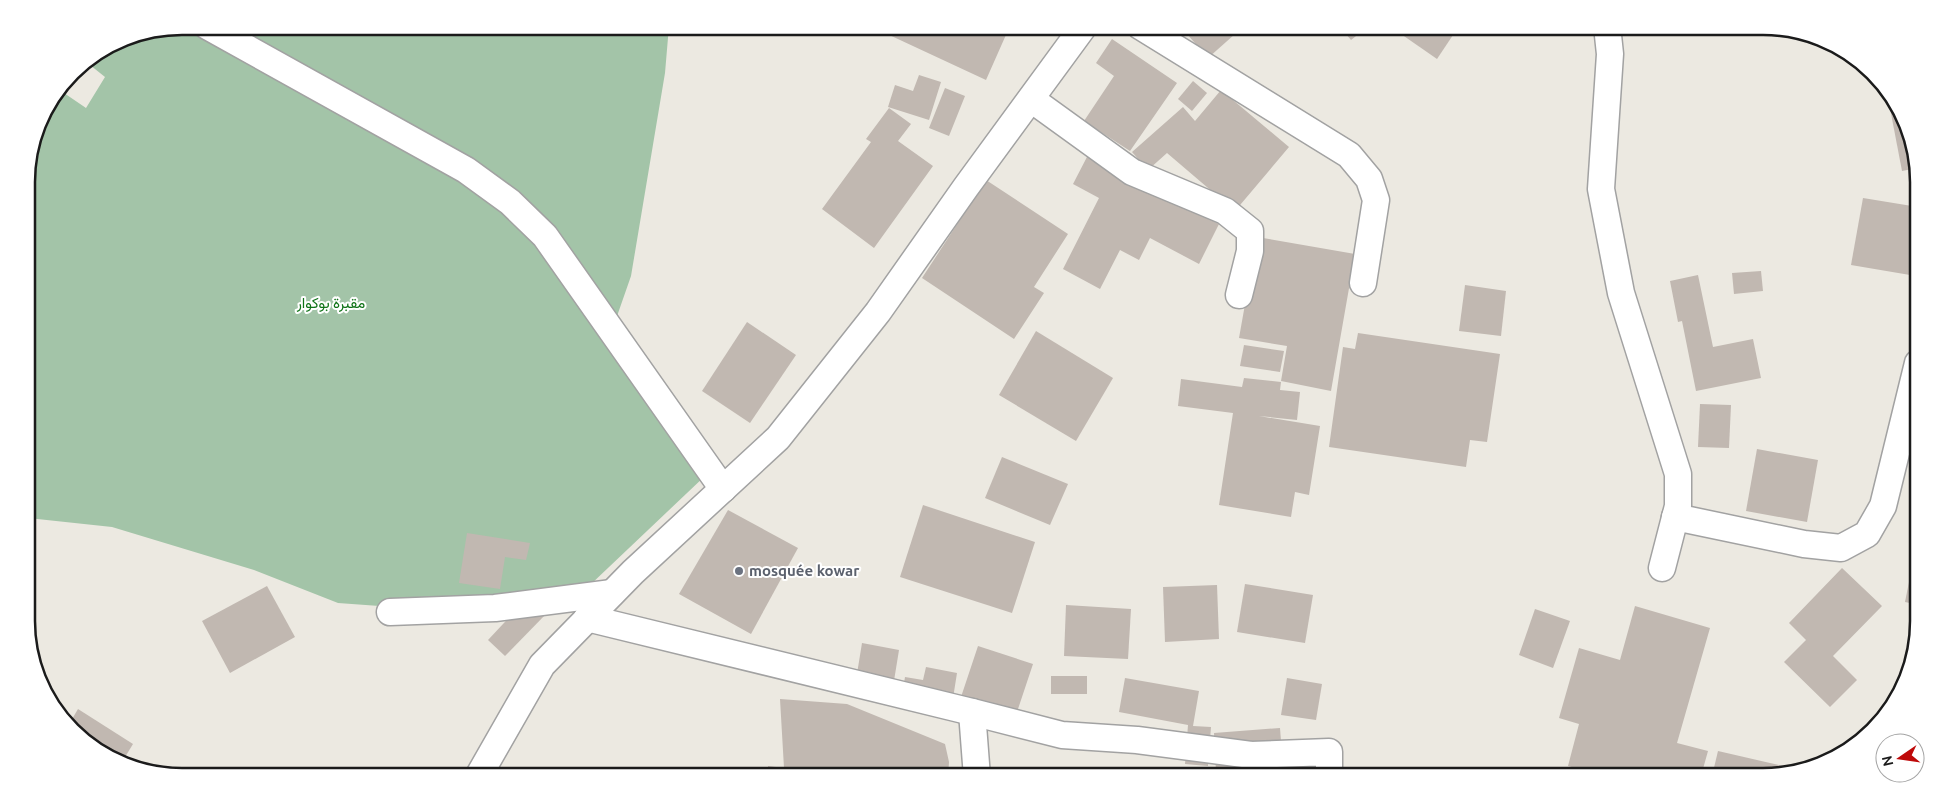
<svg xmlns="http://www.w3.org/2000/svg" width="1945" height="803" viewBox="0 0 1945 803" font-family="Ubuntu,Vazirmatn,sans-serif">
<rect width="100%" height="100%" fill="#ece9e1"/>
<polygon fill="#a3c4a8" points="182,26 669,26 665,73 631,276 608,342 706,475 589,586 407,608 338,603 254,570 112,527 28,518 27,171 42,113 64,93 86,108 105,77 85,61 122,38"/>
<g fill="#c1b8b1">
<polygon points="888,26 1016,26 1012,31 1009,28 986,80 885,33"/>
<polygon points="1180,26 1244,26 1208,58"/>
<polygon points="1339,26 1362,26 1365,29 1351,40"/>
<polygon points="1383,26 1400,26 1393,35"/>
<polygon points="1407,26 1459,26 1437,59 1401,34"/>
<polygon points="1112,39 1177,83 1130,151 1084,121 1114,76 1096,63"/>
<polygon points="919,75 941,82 929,120 888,107 895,85 913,91"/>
<polygon points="1193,81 1207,93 1192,111 1178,99"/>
<polygon points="945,88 965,96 949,136 929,128"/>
<polygon points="1221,90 1289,147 1235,211 1167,153 1148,170 1132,152 1183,107 1195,121"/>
<polygon points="1895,102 1903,113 1917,161 1917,168 1902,171 1889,103"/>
<polygon points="889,108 911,124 898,141 933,166 874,248 822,209 871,142 866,139"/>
<polygon points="1088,155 1219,224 1199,264 1150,238 1139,260 1120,250 1100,289 1063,269 1099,198 1073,184"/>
<polygon points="986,180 1068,234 1034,287 1044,293 1014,339 922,278"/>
<polygon points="1863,198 1918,207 1918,231 1910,275 1851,265"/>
<polygon points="1257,237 1355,254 1331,391 1281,381 1287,346 1239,338"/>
<polygon points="1761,271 1763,291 1734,294 1732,273"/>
<polygon points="1698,275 1713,347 1753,339 1761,378 1696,391 1682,321 1678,322 1670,281"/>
<polygon points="1465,285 1506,291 1501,336 1459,331"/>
<polygon points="747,322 796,355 750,423 702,391"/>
<polygon points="1036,331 1113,378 1076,441 999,395"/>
<polygon points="1358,333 1500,354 1487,442 1470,440 1466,467 1329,447 1343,347 1355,349"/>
<polygon points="1244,345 1284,351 1280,372 1240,366"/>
<polygon points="1244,378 1281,382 1280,390 1300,392 1297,420 1259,416 1320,426 1309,495 1295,492 1291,517 1219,505 1233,413 1178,406 1181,379 1242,387"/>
<polygon points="1700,404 1731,405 1729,448 1698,447"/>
<polygon points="1757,449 1818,460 1807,522 1746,511"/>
<polygon points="1002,457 1068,484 1050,525 985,498"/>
<polygon points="923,505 1035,542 1012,613 900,577"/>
<polygon points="728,510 798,548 751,634 679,594"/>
<polygon points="467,533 530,543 526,560 505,557 500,589 459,583"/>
<polygon points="1918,537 1919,605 1905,602"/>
<polygon points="1842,568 1882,606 1833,656 1857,680 1830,707 1784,662 1806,640 1789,623"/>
<polygon points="1245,584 1313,595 1305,643 1237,632"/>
<polygon points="1217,585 1219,639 1165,642 1163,587"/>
<polygon points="267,586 295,637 230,673 202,621"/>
<polygon points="529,596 547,613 505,656 488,640"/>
<polygon points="1066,605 1131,609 1128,659 1064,656"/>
<polygon points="1635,606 1710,628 1677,743 1708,751 1701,776 1605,776 1568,766 1579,724 1559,718 1579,648 1620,660"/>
<polygon points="1535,609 1570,621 1553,668 1519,655"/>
<polygon points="862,643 899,650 892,693 855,686"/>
<polygon points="978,646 1033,664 1014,721 959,703"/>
<polygon points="1910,659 1912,659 1910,672 1904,683"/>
<polygon points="926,667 957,673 950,717 900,708 905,677 923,680"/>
<rect x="1051" y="676" width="36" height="18"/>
<polygon points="1125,678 1199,691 1193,726 1211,727 1208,766 1185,764 1188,725 1119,712"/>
<polygon points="1287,678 1322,684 1316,720 1281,715"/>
<polygon points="780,699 847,704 945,744 949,762 948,777 768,777 768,766 784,768"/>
<polygon points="78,709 133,744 122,762 68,726"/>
<polygon points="1280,728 1283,768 1216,772 1214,733"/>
<polygon points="1718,751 1796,769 1795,772 1773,776 1712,776"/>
<polygon points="1151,768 1153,777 1125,777 1124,772"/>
</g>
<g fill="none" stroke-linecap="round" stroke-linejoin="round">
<g stroke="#a2a2a2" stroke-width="29">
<g id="minor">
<polyline points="207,26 466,170 510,202 545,236 723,489"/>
<polyline points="1140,26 1349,155 1369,179 1376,200 1363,283"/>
<polyline points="1607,26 1610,54 1601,189 1621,293 1678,474 1678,506 1662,568"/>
<polyline points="1031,99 1132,172 1225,211 1250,231 1250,251 1239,295"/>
<polyline points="1675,517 1804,544 1841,548 1867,534 1883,506 1918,363"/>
<polyline points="390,612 495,608 612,593"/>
<polyline points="587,618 972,712 1062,735 1137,740 1251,755 1329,752 1329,777"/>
<polyline points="972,712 977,777"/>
<polyline points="478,777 542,665 633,572 778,438 878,312 966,187 1084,26"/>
</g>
</g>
<use href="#minor" stroke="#fff" stroke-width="26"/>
</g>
<circle fill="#6b7280" stroke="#fff" stroke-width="2" cx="739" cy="571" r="5"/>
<g text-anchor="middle" stroke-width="4" stroke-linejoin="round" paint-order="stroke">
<g font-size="15" fill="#107318" stroke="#fff">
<text x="331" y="308">مقبرة بوكوار</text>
</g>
<g font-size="15" font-weight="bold" fill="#5b616d" stroke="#fff" text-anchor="start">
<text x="749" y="576">mosquée kowar</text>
</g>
</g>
<path d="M0 0H1945V803H0ZM182 35H1763A147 147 0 0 1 1910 182V621A147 147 0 0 1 1763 768H182A147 147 0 0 1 35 621V182A147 147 0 0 1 182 35Z" fill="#fff" fill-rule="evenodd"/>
<path fill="none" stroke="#1b1b1b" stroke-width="2.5" d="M182 35H1763A147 147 0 0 1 1910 182V621A147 147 0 0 1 1763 768H182A147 147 0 0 1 35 621V182A147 147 0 0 1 182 35Z"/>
<g transform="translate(1900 758) rotate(257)"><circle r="24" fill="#ffffff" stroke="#a4a4a4"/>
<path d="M0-4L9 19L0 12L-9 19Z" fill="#be0909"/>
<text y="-8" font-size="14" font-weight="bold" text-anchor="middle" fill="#1b1b1b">N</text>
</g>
</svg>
